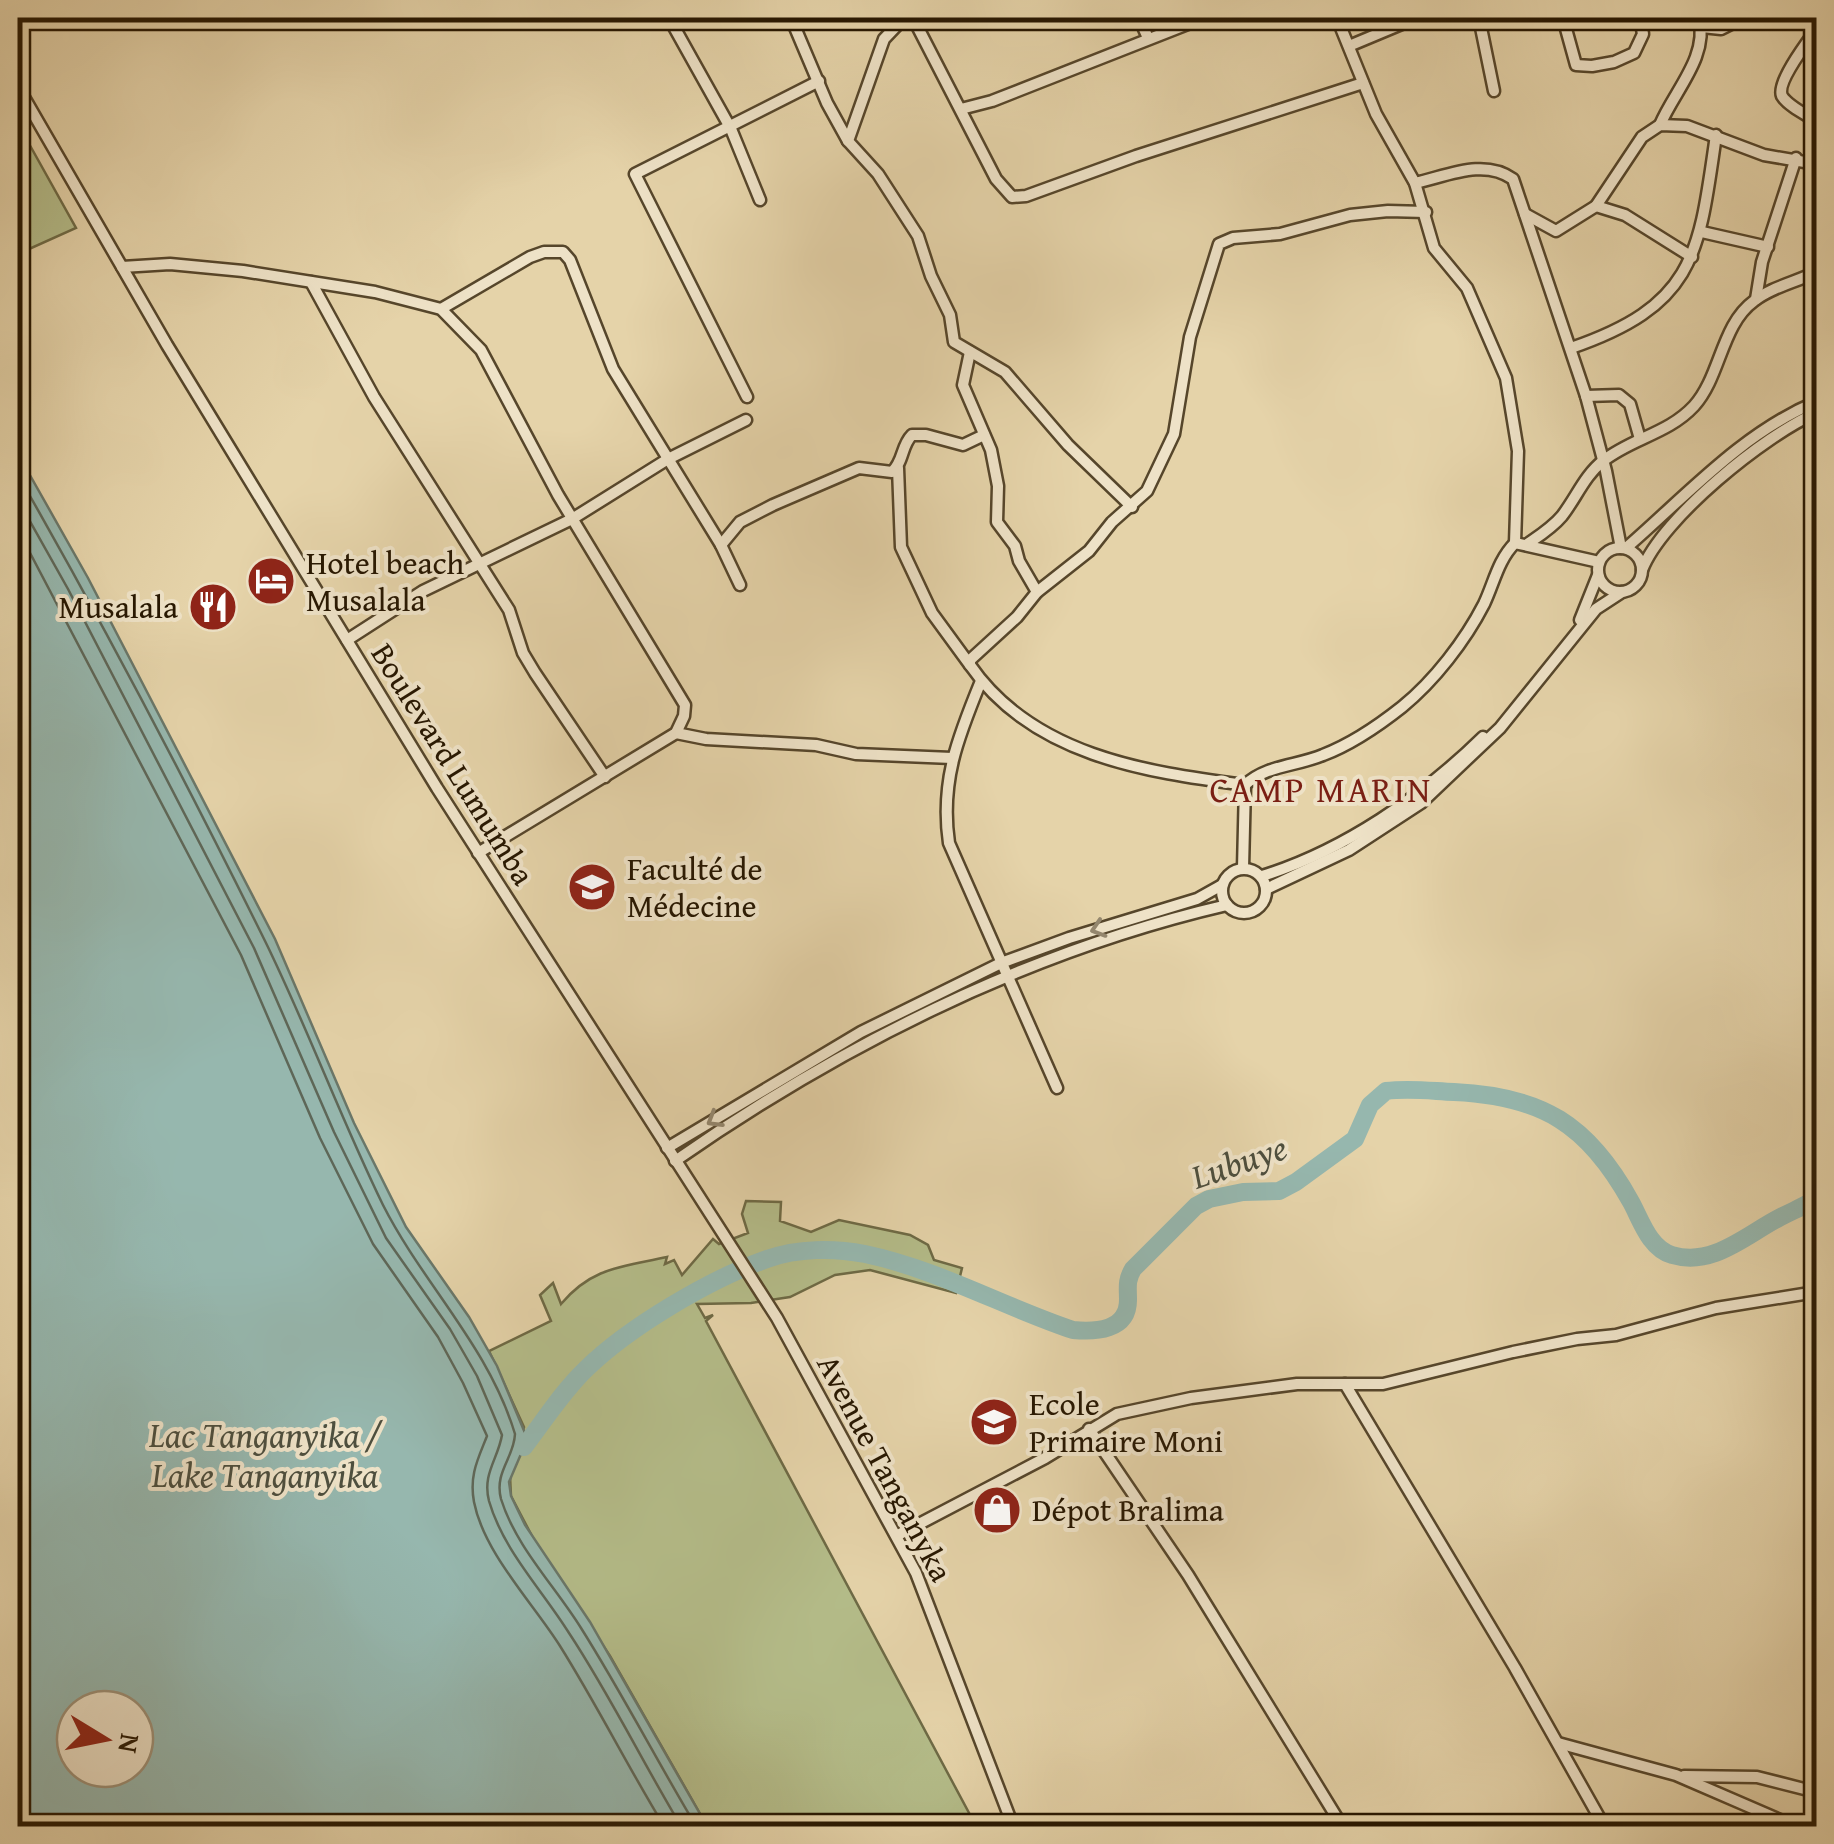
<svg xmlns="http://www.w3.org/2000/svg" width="1834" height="1844" viewBox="0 0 1834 1844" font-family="'Gentium Book Plus',serif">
<rect width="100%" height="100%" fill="#e5d3a9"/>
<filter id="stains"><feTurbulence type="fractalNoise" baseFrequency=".002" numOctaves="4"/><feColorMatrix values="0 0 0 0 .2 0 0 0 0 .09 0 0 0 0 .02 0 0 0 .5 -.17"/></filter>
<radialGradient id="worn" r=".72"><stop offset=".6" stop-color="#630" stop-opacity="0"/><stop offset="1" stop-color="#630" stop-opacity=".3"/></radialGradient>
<g fill="#b4bc89" stroke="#6e6a45" stroke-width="2.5">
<polygon points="18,124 76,228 18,254"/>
<path d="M746,1201l35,1 -1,19 31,11 28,-12 71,15 18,10 6,15 28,8 -6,25 -86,-23 -35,5 -45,22 -39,6 -54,1 8,14 8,-3 -7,6 270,505h-269l-97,-170 -67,-99 -32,-61 -1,-21 14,-48 -35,-76 62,-30 -11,-26 13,-12 8,21c31,-37 61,-37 106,-47l-2,7 9,-4 8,15 31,-36 6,5 29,-11 -6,-19z"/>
</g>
<path fill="#96b7ae" stroke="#6a7769" stroke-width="2.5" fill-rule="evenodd" d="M18,454l70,124 187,361 79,184 52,104 63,90 28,49 28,67 -1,14 -15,35 2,14 14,29 65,97 117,204h-689zM75,1709h60v60h-60z"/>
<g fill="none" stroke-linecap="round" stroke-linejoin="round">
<g stroke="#5e6758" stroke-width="2.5">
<path d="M18,475c87,152 170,310 248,468 42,86 75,176 117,262 40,79 106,142 132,229 -1,24 -21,38 -14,65 15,48 54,87 80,129 41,65 76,133 115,198"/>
<path d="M18,500l50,89 186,359 80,184 52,106 64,91 27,47 25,59c-4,24 -20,39 -13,66 14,49 54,90 80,132 41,62 74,130 112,193"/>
<path d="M18,530l223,425 79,183 53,106 65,93 25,46 24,53c-9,23 -18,39 -13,66 10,51 59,101 86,144 37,59 68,121 104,180"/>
</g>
<path stroke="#96b7ae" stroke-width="18" d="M524,1447c20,-26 38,-55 62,-78 43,-42 124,-90 181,-110 31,-11 67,-11 98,-5 72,15 139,53 208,76 22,2 55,1 55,-30 0,-13 -2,-19 5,-31l63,-63 13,-7 34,-7 36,-1 17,-9 59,-43 15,-34 16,-14c23,-3 45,0 68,1 88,4 134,32 177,110 10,18 18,46 41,53 40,12 73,-19 105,-36 11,-6 23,-11 34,-17l5,-10"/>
<g stroke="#56462b" stroke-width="15">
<g id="minor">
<polyline points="669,18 731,129 760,200"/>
<polyline points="791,18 827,103 848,141"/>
<polyline points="904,18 884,39 848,141 878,174 918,236 931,276 950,315 954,342 1005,372 1068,445 1132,507"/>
<polyline points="913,18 996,179 1012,197 1026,196 1136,156 1363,83"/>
<polyline points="1139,18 1148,38"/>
<polyline points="1337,18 1376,114 1415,183 1434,248 1467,288 1506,378 1518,451 1515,543"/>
<polyline points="1479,18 1494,91"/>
<polyline points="1563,18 1576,65 1592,66 1614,62 1634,53 1643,34 1640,18"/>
<polyline points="1702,27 1721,29 1743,18"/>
<path d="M1816,30c-8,11 -40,53 -34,66 6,10 25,19 34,25"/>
<polyline points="1349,46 1416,18"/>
<polyline points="18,87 167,345 437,788 777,1318 916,1573 1013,1826"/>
<polyline points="961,109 992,101 1203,18"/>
<path d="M1660,125c14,-34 49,-68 39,-107"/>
<path d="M1415,183c32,-7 69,-25 98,-4l73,217 20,75 15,77"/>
<polyline points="1596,206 1625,215 1692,257"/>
<polyline points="1525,214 1556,231 1596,206 1642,137 1660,125 1687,126 1764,155 1816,164"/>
<polyline points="1702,232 1768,247"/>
<polyline points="122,267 170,264 243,271 375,292 441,309 481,350 558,495 685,705 684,716 676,733 478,853"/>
<polyline points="311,282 374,397 509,610 523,653 535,673 605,777"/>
<polyline points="1756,299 1762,262 1796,158"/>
<polyline points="441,309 530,257 544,252 563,252 570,260 613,369 721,545"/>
<path d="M1571,348c125,-43 128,-94 145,-213"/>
<polyline points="970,352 963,385 991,450 998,486 997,522 1015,546 1019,561 1037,592"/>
<polyline points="1586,396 1619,395 1630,404 1640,439"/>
<polyline points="747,397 635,174 819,81"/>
<polyline points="898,468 901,547 932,613 970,665"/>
<path d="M1526,545c13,-9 26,-17 36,-29 14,-18 23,-41 41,-55 29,-23 65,-27 91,-55 27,-30 27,-81 60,-105 17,-14 43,-19 62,-29"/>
<path d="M1626,548c60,-52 116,-115 190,-146"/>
<circle cx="1620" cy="570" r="22"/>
<path d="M1642,570c20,-52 123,-135 174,-157"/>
<path d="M740,585l-19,-40 19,-23 33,-17 86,-37 33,4c12,-11 9,-26 20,-37h14l37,10 21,-10"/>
<polyline points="1580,620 1598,575"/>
<polyline points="347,640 423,591 572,519 668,459 746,420"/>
<path d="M981,681c-23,56 -41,101 -32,162l108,245"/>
<polyline points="676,733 706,739 816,745 856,754 952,758"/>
<path d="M1245,785c-101,-13 -213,-30 -275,-120v-5l47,-43 20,-25 52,-41 23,-29 35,-31 27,-57 16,-97 29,-93 14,-6 47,-4 70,-19 38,-4 38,1"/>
<path d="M1243,868l2,-83c21,-20 52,-19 78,-30 29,-11 55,-29 79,-48 32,-26 63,-66 82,-103 10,-21 14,-44 31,-61l84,19"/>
<circle cx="1244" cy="891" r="22"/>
<path d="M1262,876c81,-25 160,-79 221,-139"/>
<polyline points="1266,889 1349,850 1421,803 1500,728 1596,609 1622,592"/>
<polyline points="667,1148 861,1032 1001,963 1069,938 1197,899 1222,885"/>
<path d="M675,1161c167,-116 354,-210 552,-256"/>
<polyline points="1345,1384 1515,1668 1604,1826"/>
<polyline points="1089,1429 1188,1575 1342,1826"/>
<polyline points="898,1535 1045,1458 1117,1414 1191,1398 1297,1384 1383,1384 1513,1352 1577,1339 1616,1335 1716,1308 1816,1292"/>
<polyline points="1558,1743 1676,1775 1794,1826"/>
<polyline points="1684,1776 1757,1777 1816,1792"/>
</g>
</g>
<use href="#minor" stroke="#eee2c7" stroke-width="10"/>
</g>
<defs><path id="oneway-chevron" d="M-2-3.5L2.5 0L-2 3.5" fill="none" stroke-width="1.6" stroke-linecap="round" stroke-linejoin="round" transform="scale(2.5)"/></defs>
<g stroke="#94876e">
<use href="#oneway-chevron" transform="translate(1098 929) rotate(162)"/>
<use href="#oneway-chevron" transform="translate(714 1120) rotate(149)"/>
</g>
<defs>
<g id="hotel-disc" transform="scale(2.5)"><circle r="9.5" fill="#8f2418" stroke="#eee2c7"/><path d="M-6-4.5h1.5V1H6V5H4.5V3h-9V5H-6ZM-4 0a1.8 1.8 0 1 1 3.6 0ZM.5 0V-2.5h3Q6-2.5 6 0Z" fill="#fff"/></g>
<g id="restaurant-disc" transform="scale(2.5)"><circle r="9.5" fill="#8f2418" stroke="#eee2c7"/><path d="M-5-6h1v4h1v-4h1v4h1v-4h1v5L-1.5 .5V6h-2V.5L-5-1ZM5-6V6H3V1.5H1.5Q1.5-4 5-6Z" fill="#fff"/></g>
<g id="university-disc" transform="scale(2.5)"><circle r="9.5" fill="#8f2418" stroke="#eee2c7"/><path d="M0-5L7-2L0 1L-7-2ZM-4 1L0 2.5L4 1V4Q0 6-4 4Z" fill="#fff"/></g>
<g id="school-disc" transform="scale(2.5)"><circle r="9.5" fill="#8f2418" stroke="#eee2c7"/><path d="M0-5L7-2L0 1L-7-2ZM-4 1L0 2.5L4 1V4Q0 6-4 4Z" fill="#fff"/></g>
<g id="shop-disc" transform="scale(2.5)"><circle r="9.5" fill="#8f2418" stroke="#eee2c7"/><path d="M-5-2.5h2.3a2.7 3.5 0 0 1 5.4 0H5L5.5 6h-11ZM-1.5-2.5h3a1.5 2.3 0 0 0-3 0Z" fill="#fff"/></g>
</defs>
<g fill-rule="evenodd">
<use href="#hotel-disc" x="271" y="581"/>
<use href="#restaurant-disc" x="213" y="607"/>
<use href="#university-disc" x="592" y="887"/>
<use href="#school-disc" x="994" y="1422"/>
<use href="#shop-disc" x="997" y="1510"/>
</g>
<g text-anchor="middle" stroke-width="8" stroke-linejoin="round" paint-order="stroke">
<g font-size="32" fill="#271701" stroke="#eee2c7" text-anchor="start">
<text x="306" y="574">Hotel beach<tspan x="306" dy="37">Musalala</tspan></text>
<text x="178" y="618" text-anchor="end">Musalala</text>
<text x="627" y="880">Faculté de<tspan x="627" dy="37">Médecine</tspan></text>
<text x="1029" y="1415">Ecole<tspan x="1029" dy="37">Primaire Moni</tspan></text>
<text x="1032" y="1521">Dépot Bralima</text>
</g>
<g font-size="32" fill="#271701" stroke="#eee2c7">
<text transform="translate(453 764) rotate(58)" y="11">Boulevard Lumumba</text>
<text transform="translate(885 1468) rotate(62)" y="11">Avenue Tanganyka</text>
</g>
<g font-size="35" letter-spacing="2.5" fill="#7a1f14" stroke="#eee2c7">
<text x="1321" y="802">CAMP MARIN</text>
</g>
<g font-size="35" font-style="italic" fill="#4e4f3e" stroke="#eee2c7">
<text transform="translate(1239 1162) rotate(-19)" y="12">Lubuye</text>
<text x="265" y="1447">Lac Tanganyika /<tspan x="265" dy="40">Lake Tanganyika</tspan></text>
</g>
</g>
<rect width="1834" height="1844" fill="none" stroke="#e5d3a9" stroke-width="60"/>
<rect x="20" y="20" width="1794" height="1804" fill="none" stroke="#271701" stroke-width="5"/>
<rect x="30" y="30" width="1774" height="1784" fill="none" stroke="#271701" stroke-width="2.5"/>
<g transform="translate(105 1739) rotate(100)"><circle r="48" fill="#eee2c7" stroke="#9e9178" stroke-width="2.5"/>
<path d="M0-8L18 38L0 25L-18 38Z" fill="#8f2418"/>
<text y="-15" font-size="28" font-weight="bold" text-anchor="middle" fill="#271701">N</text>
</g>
<rect width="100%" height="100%" filter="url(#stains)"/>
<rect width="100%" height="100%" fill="url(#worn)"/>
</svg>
